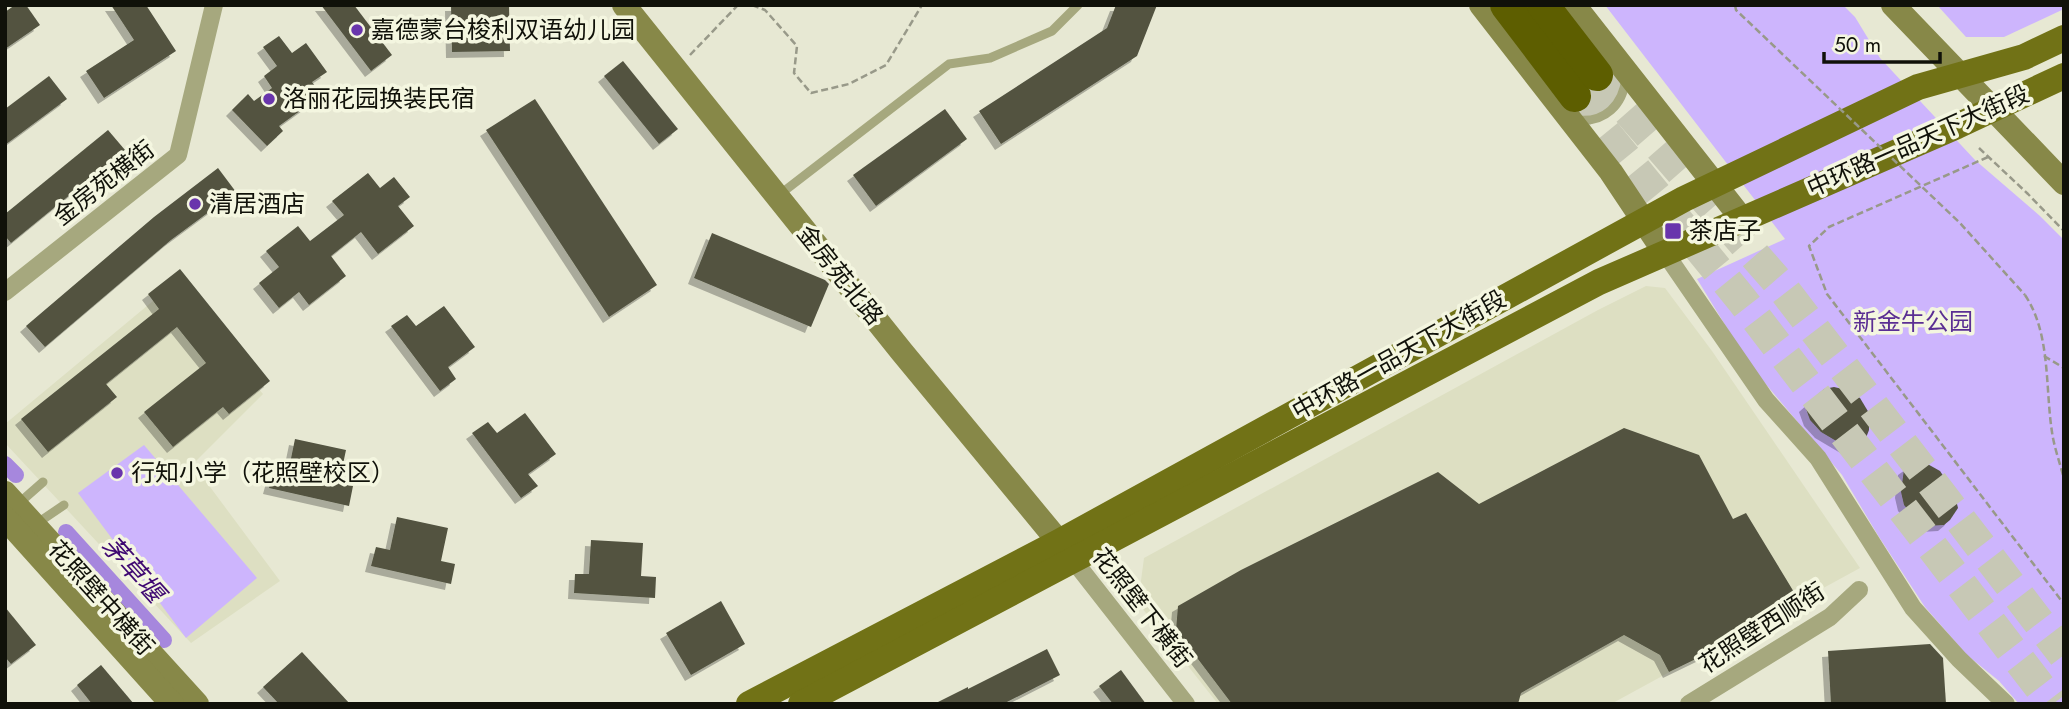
<svg xmlns="http://www.w3.org/2000/svg" width="2069" height="709" viewBox="0 0 2069 709" font-family="Jost,'Noto Sans SC',sans-serif">
<defs>
<filter id="shadow"><feDropShadow dx="-6" dy="6" stdDeviation="0" flood-color="#0004"/></filter>
</defs>
<rect width="100%" height="100%" fill="#e7e8d3"/>
<g fill="#dddfc2">
<polygon points="171,286 263,394 193,464 280,581 191,643 5,443 5,424"/>
<polygon points="1646,286 1665,288 1712,351 1860,568 1611,704 1218,704 1138,603 1144,558 1598,310"/>
</g>
<g fill="#cdb5fd">
<polygon points="1605,5 1843,5 1855,17 1880,58 1975,160 2040,216 2064,240 2064,704 2019,704 1999,681 1967,655 1925,607 1879,537 1842,475 1749,364 1697,279 1785,239"/>
<polygon points="1937,5 2064,5 2064,9 2004,37 1966,37"/>
<polygon points="144,445 257,578 186,638 78,493"/>
</g>
<g fill="none" stroke-linecap="round" stroke-linejoin="round">
<g stroke="#a687dd" stroke-width="16">
<polyline points="5,464 16,475"/>
<polyline points="66,532 164,640"/>
</g>
</g>
<g fill="#525341" filter="url(#shadow)">
<polygon points="15,5 26,5 40,25 5,49 5,12"/>
<polygon points="111,5 146,5 176,51 104,98 86,71 134,40"/>
<polygon points="321,5 354,5 392,55 371,71"/>
<polygon points="451,5 509,5 510,51 452,52"/>
<polygon points="1116,5 1157,5 1137,56 1001,144 979,111 1107,28"/>
<polygon points="279,36 292,53 306,43 327,72 312,82 322,95 279,126 283,131 267,146 232,110 248,94 254,101 272,88 264,76 277,66 263,47"/>
<polygon points="623,61 678,129 659,144 604,76"/>
<polygon points="49,76 67,99 5,145 5,109"/>
<polygon points="535,99 657,285 609,317 486,130"/>
<polygon points="945,109 967,139 876,206 853,175"/>
<polygon points="108,130 125,150 11,243 5,236 5,214"/>
<polygon points="218,168 236,192 171,240 45,347 26,326 154,217"/>
<polygon points="368,173 380,188 394,177 410,197 398,206 414,226 378,254 361,232 331,256 346,276 309,305 299,292 279,308 259,283 279,267 266,251 298,226 310,241 344,215 332,201"/>
<polygon points="712,233 825,280 829,284 811,327 694,278"/>
<polygon points="180,269 270,381 229,414 223,407 173,447 144,412 206,363 177,327 106,384 117,397 48,452 21,419 159,309 148,294"/>
<polygon points="444,306 475,347 448,367 456,379 440,391 391,326 407,315 416,326"/>
<polygon points="1834,387 1847,390 1860,398 1869,413 1869,430 1864,443 1848,448 1821,432 1810,420 1805,406 1824,389"/>
<polygon points="525,413 556,454 528,474 538,486 521,498 472,433 488,422 497,433"/>
<polygon points="1624,428 1699,455 1733,519 1746,513 1803,607 1669,672 1660,655 1624,635 1521,693 1518,704 1232,704 1176,630 1178,606 1241,570 1438,472 1479,504"/>
<polygon points="295,439 346,450 339,483 353,486 349,506 269,488 274,470 288,473"/>
<polygon points="1924,462 1940,471 1954,492 1958,508 1950,520 1944,525 1927,526 1915,518 1904,505 1901,492 1904,469 1911,464"/>
<polygon points="397,517 448,528 441,561 455,564 451,584 371,566 376,547 390,550"/>
<polygon points="591,540 643,543 641,576 656,577 655,598 574,593 575,574 589,574"/>
<polygon points="721,601 745,644 691,675 666,633"/>
<polygon points="5,607 36,645 11,664 5,657"/>
<polygon points="1930,644 1943,658 1946,704 1831,704 1828,651"/>
<polygon points="1047,649 1060,675 1003,704 934,704 968,687 968,689"/>
<polygon points="302,652 350,704 279,704 263,687"/>
<polygon points="101,665 134,704 92,704 77,685"/>
<polygon points="1121,670 1146,704 1113,704 1099,686"/>
</g>
<g fill="none" stroke-linecap="round" stroke-linejoin="round">
<g stroke="#c7c8b5" stroke-width="32" stroke-dasharray="32 16" stroke-linecap="butt">
<polyline points="1597,75 1778,282 2064,655"/>
<polyline points="1575,96 1742,300 2053,704"/>
</g>
<g stroke="#989989" stroke-width="2.5" stroke-dasharray="7 3.5" stroke-linecap="butt">
<polyline points="752,5 765,10 797,46 794,73 811,93 849,84 886,65 922,5"/>
<polyline points="690,55 738,5"/>
<polyline points="1979,148 2028,194 2064,231"/>
<polyline points="1988,157 1829,227 1809,246 1827,294 2064,604"/>
<path d="M2025,295c26,39 20,92 27,137 2,15 8,31 12,47"/>
<polyline points="2044,356 2064,368"/>
</g>
<g stroke="#a6a87e" stroke-width="9">
<path d="M1577,120c28,3 46,-15 49,-42"/>
<polyline points="779,195 949,64 990,58 1052,31 1078,5"/>
<polyline points="18,504 43,482"/>
<polyline points="36,524 64,505"/>
</g>
<g stroke="#a6a87e" stroke-width="18">
<polyline points="1665,253 1766,400 1818,458 1913,608 1959,659 2006,704"/>
<polyline points="5,292 178,155 214,5"/>
<polyline points="1067,552 1186,704"/>
<polyline points="1689,704 1830,617 1859,590"/>
</g>
<g stroke="#878848" stroke-width="24">
<polyline points="624,5 902,352 1059,542"/>
<polyline points="1481,5 1611,172 1665,253"/>
<polyline points="1574,5 1742,219"/>
<polyline points="1893,5 2064,183"/>
<polyline points="5,493 197,704"/>
<polyline points="5,518 172,704"/>
</g>
<g stroke="#717216" stroke-width="26">
<polyline points="749,704 1059,542 1684,199 1918,87 2024,57 2064,38"/>
<polyline points="801,704 1599,282 1957,126 2064,76"/>
</g>
<g stroke="#5d5e00" stroke-width="32">
<polyline points="1506,5 1575,96"/>
<polyline points="1543,5 1597,75"/>
</g>
<polyline stroke="#989989" stroke-width="2.5" stroke-dasharray="7 3.5" stroke-linecap="butt" points="1735,5 1736,10 1960,223 2025,295"/>
</g>
<g fill="#6935ac" stroke="#f4f6e0" stroke-width="2.5">
<circle cx="357" cy="30" r="7"/>
<circle cx="269" cy="99" r="7"/>
<circle cx="195" cy="204" r="7"/>
<rect x="1664" y="222" width="18" height="18" rx="3.5"/>
<circle cx="117" cy="473" r="7"/>
</g>
<g text-anchor="middle" stroke-width="7" stroke-linejoin="round" paint-order="stroke">
<g font-size="24" fill="#101109" stroke="#f4f6e0" text-anchor="start">
<text x="371" y="38">嘉德蒙台梭利双语幼儿园</text>
<text x="283" y="107">洛丽花园换装民宿</text>
<text x="209" y="212">清居酒店</text>
<text x="1689" y="239">茶店子</text>
<text x="131" y="481">行知小学（花照壁校区）</text>
</g>
<g font-size="24" fill="#101109" stroke="#f4f6e0">
<text transform="translate(1918 141) rotate(-24)" y="8">中环路一品天下大街段</text>
<text transform="translate(104 183) rotate(-38)" y="8">金房苑横街</text>
<text transform="translate(840 275) rotate(51)" y="8">金房苑北路</text>
<text transform="translate(1399 355) rotate(-29)" y="8">中环路一品天下大街段</text>
<text transform="translate(101 598) rotate(48)" y="8">花照壁中横街</text>
<text transform="translate(1142 608) rotate(52)" y="8">花照壁下横街</text>
<text transform="translate(1762 628) rotate(-33)" y="8">花照壁西顺街</text>
</g>
<g font-size="24" fill="#5a2e93" stroke="#f4f6e0">
<text x="1913" y="330">新金牛公园</text>
</g>
<g font-size="26" font-style="italic" fill="#3f0872" stroke="#f4f6e0">
<text transform="translate(133 569) rotate(48)" y="9">茅草堰</text>
</g>
</g>
<rect width="2069" height="709" fill="none" stroke="#101109" stroke-width="14"/>
<path d="M1824 52v10h116v-10" fill="none" stroke="#101109" stroke-width="3.5"/>
<text x="1834" y="52" font-size="21" fill="#101109" stroke="#f4f6e0" stroke-width="5" paint-order="stroke">50 m</text>
</svg>
